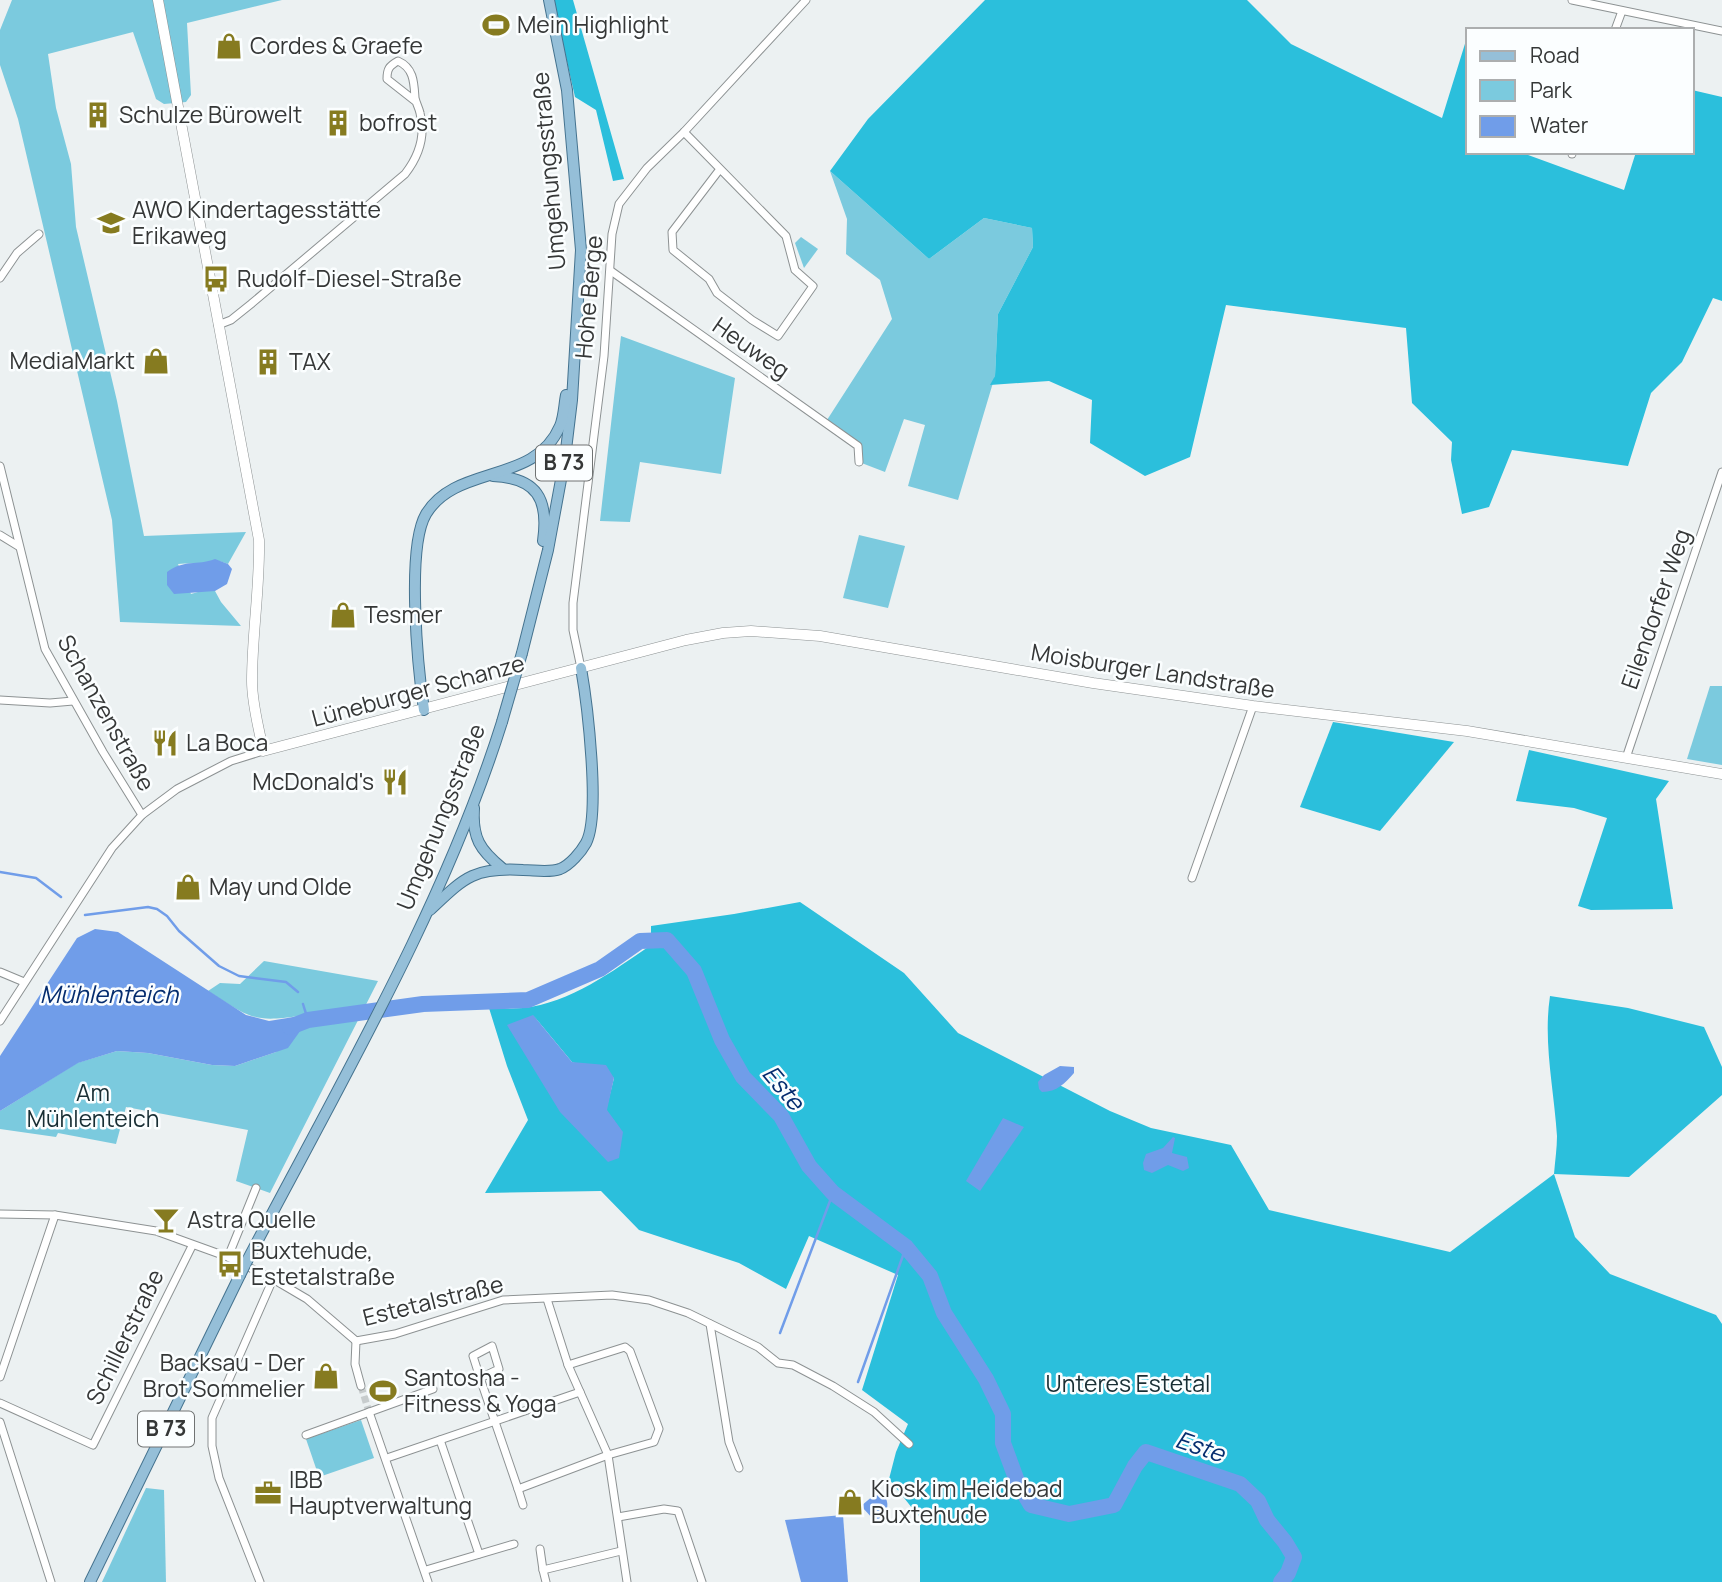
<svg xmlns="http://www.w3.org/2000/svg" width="1722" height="1582" viewBox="0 0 1722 1582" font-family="Manrope,sans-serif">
<rect width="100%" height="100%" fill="#ecf1f2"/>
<g fill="#7bcade">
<path d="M12,0h270l-95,23 4,72 -5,7 -22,2 -8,-5 -23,-67 -85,22 8,54 15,56 5,63 41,174 27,135 102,-4 -18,32c-16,-6 -10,-2 -24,-1 -9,1 -17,0 -26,1l13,30 14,-4 10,1 6,11 20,24 -121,-4 -8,-102 -94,-401 -18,-54v-35z"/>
<polygon points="830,171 929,259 984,218 1032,228 1033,247 998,314 995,376 958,500 908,486 925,425 904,419 885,472 859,462 857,446 827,420 892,319 880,280 846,254 847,219"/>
<polygon points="801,237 818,249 804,268 795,243"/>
<polygon points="621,336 735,378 721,474 640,462 630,522 600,521"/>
<polygon points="859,535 905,546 888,608 843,598"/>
<polygon points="1710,686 1722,686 1722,765 1687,759"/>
<path d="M264,961l114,20 -108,212 -34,-12 12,-51 -122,-23 -10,37 -58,-11 -2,4 -56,-8v-18l77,-48 40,-12 31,2 64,12 23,1 41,-14 30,-37c-53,8 -54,4 -98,-24l12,-8 20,1z"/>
<polygon points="361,1420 374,1458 319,1477 306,1439"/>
<polygon points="146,1488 164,1490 166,1582 102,1582"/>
</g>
<g fill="#2bbfdc" fill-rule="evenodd">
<polygon points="553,0 573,0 624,179 613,181 596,110 575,97"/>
<polygon points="985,0 1247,0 1291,44 1442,118 1468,34 1468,152 1520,152 1624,190 1636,152 1692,152 1692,90 1722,97 1722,301 1713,298 1682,362 1651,393 1628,466 1512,450 1489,507 1462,514 1451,460 1452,442 1412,403 1406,328 1226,305 1190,457 1145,476 1090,443 1092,400 1049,381 990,385 995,376 998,314 1033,247 1032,228 984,218 929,259 830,171 868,119"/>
<polygon points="1333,722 1454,742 1380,831 1300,807"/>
<polygon points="1529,750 1669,781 1656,799 1673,909 1591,910 1578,906 1607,818 1574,808 1516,801"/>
<path d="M800,902l104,71 54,60 152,78 41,17 80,17 38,65 181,42 104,-78c1,-13 3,-26 3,-38 -3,-47 -14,-94 -7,-140l78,12 76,19 18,40v28l-93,82 -75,-3 21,63 35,37 106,41 6,9v258h-802v-64l-31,-39 7,-27 12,-28 -46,-34 36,-115 -89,-39 -23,53 -47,-26 -100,-33 -38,-39 -116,2 43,-73 -21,-54 -18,-58c11,0 23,1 34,0 47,-5 90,-37 128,-63v-19l83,-12zM533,1015l39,47 42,16 -8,32 17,22z"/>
</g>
<g fill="#709de9">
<path d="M215,559l13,5 4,5 -5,15 -12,7 -41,3 -7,-9v-13c18,-13 29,-6 48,-13z"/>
<polygon points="95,929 118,932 246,1015 269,1021 306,1015 308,1020 288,1048 235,1066 212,1065 148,1053 117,1051 78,1063 0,1111 0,1056 77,938"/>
<polygon points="533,1015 572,1062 606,1065 614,1078 607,1110 623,1132 619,1158 608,1162 560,1112 507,1025"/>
<path d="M1060,1066l14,1v6c-9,10 -17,19 -32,19l-3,-3 -1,-7 6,-7z"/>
<polygon points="1003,1118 1024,1127 980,1191 966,1181"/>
<polygon points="1173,1137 1175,1138 1172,1153 1187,1157 1189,1168 1183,1171 1168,1165 1152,1173 1144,1170 1143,1163 1146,1154 1163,1148"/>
<path d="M880,1490c11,11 10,24 -5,31l-14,-15z"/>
<polygon points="843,1515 848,1582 801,1582 785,1520"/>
</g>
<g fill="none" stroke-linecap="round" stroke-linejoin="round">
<g stroke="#709de9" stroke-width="2.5">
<polyline points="0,872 36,878 61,897"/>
<polyline points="85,915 148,907 157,909 167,916 179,931 219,966 239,976 286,982 298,992"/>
<polyline points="303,1004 308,1020"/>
<polyline points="780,1333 833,1193"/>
<polyline points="858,1382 906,1247"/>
</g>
<polyline stroke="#709de9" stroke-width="16" points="290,1027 308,1020 423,1004 528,1000 600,969 640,941 667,940 694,971 722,1040 743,1077 781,1116 809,1166 833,1193 906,1247 930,1276 944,1313 986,1379 1003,1414 1003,1443 1017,1481 1031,1505 1069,1514 1114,1505 1135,1466 1146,1452 1240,1484 1258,1501 1267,1520 1285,1542 1294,1557 1288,1573 1281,1582"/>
<polyline stroke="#c7cccd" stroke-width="7" stroke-dasharray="7 3.5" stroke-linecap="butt" points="361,1386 369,1412"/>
<g stroke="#8d9293" stroke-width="9">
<g id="street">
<polyline points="1572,0 1722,31"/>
<polyline points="1615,30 1622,11"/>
<polyline points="684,132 786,236 795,270 813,286 778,336 752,320 717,293 709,279 673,250 672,232 720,169"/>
<polyline points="1572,154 1572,152"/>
<polyline points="611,271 858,446 859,462"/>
<polyline points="0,278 17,253 39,234"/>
<path d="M218,325l13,-5 20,-16 154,-130c14,-18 21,-38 15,-61 -1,-5 -4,-10 -5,-15 -1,-15 -1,-30 -17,-37 -9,5 -11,8 -11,18l28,22"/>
<polyline points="0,466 45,649 103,752 142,815"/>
<polyline points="0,535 18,546"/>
<polyline points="581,668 573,630 573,603 604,356 612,234 619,204 647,168 684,132 806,0"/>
<polyline points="0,700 50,703 73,701"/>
<polyline points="1626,758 1722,472"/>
<polyline points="1192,878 1253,706"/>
<polyline points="0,972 24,982"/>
<polyline points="0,1021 112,848 142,815 177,789 231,761 263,751"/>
<polyline points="0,1214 55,1215 156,1231 228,1257 273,1279 307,1299 356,1341"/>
<polyline points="228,1257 256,1188"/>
<polyline points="547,1299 568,1365 608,1455 627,1582"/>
<polyline points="710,1324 729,1442 739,1468"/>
<polyline points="356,1341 395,1334 503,1300 612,1295 649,1300 688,1313 758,1347 778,1363 793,1365 833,1386 874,1412 909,1444"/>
<polyline points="356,1341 355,1364 361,1386"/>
<polyline points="0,1377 55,1215"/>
<polyline points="480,1378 473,1356 492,1346 499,1369 480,1378 518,1489 608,1455 654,1442 659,1429 630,1351 625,1347 568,1365"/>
<polyline points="0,1403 93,1445 192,1246"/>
<polyline points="369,1412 428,1582"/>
<polyline points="0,1422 51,1582"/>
<polyline points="306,1435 433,1389"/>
<polyline points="440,1440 479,1554"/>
<polyline points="387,1458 580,1392"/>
<polyline points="518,1489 523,1505"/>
<polyline points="618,1517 664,1509 678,1511 702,1582"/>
<polyline points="540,1549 543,1570"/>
<polyline points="426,1570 514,1544"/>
<polyline points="260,1582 219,1478 212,1446 212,1418 273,1279"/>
<polyline points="546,1582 543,1570 621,1551"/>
</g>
</g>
<g stroke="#8d9293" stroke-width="11">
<path id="secondary" d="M158,0l101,540c1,47 -7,94 -7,141 0,24 7,46 11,70l423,-111 37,-7 28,-2 69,5 273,47 160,23 214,25 255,43"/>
</g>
<g stroke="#45738f" stroke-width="12">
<g id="primary">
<path d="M493,476c44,2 56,23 50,65"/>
<polyline points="522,653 548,550 565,458 572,400 581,250 567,90 549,0"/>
<path d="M424,710c-6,-41 -18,-162 2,-196 30,-50 109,-29 134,-88 4,-9 4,-21 6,-31"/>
<path d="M474,808c-2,30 6,42 28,60"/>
<path d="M430,910c34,-32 43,-43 93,-40 11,0 26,3 37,-1 10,-4 21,-17 26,-26 15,-28 1,-141 -5,-175"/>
<path d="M248,1259c90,-172 196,-352 254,-537"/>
<polyline points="90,1582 240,1275"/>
</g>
</g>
<use href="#street" stroke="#fff" stroke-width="7"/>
<use href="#secondary" stroke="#fff" stroke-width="10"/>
<use href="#primary" stroke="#95bfd8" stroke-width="10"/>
<g stroke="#45738f" stroke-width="12" stroke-linecap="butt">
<g id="primary-bridge">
<polyline points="502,722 522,653"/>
<polyline points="240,1275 248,1259"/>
</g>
</g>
<use href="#primary-bridge" stroke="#95bfd8" stroke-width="10"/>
</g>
<defs>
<g id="stadium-bare" transform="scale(2.1)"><path d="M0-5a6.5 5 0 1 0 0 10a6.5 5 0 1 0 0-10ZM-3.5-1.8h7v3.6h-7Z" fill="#867b20" stroke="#fbfeff" stroke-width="2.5" paint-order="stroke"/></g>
<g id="shop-bare" transform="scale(2.1)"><path d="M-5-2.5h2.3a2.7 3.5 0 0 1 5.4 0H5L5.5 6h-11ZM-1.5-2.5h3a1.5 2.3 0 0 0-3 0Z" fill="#867b20" stroke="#fbfeff" stroke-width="2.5" paint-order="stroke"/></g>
<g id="building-bare" transform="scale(2.1)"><path d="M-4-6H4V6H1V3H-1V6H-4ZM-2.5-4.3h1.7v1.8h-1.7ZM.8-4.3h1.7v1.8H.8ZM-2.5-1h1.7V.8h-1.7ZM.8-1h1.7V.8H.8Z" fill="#867b20" stroke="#fbfeff" stroke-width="2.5" paint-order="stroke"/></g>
<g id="school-bare" transform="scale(2.1)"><path d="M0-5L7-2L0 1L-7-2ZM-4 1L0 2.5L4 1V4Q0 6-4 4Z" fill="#867b20" stroke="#fbfeff" stroke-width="2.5" paint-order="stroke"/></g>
<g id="bus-bare" transform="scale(2.1)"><path d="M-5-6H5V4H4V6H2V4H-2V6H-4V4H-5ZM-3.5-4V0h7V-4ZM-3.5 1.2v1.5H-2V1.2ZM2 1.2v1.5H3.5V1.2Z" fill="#867b20" stroke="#fbfeff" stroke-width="2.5" paint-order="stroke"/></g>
<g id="restaurant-bare" transform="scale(2.1)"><path d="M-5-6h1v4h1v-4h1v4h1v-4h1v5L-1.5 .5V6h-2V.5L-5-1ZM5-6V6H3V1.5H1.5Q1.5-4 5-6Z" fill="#867b20" stroke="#fbfeff" stroke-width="2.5" paint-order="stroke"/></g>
<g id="bar-bare" transform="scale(2.1)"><path d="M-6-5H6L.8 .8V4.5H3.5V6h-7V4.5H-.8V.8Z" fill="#867b20" stroke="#fbfeff" stroke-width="2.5" paint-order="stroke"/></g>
<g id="office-bare" transform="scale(2.1)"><path d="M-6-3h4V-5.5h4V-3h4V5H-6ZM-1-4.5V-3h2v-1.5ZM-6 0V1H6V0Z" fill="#867b20" stroke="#fbfeff" stroke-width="2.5" paint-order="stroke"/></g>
</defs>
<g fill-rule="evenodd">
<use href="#stadium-bare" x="496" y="25"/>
<use href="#shop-bare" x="229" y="46"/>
<use href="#building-bare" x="98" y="115"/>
<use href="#building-bare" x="338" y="123"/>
<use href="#school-bare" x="111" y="223"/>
<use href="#bus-bare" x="216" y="279"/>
<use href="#shop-bare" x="156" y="361"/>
<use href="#building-bare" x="268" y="362"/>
<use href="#shop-bare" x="343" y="615"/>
<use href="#restaurant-bare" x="165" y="743"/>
<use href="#restaurant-bare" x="395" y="782"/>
<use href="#shop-bare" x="188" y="887"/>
<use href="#bar-bare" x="166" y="1220"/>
<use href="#bus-bare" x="230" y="1264"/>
<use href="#shop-bare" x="326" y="1376"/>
<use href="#stadium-bare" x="383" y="1391"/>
<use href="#office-bare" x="268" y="1493"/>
<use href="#shop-bare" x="850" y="1502"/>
</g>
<g text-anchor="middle" stroke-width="5" stroke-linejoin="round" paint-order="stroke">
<g fill="#fbfeff" stroke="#707373" stroke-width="2">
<rect x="536" y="445.5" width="56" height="35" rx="5"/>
<rect x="138" y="1411.5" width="56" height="35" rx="5"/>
</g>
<g font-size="21" font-weight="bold" fill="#353737">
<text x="564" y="470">B 73</text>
<text x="166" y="1436">B 73</text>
</g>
<g font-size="23" fill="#353737" stroke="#fbfeff" text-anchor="start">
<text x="517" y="33">Mein Highlight</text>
<text x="250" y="54">Cordes &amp; Graefe</text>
<text x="119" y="123">Schulze Bürowelt</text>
<text x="359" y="131">bofrost</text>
<text x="132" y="218">AWO Kindertagesstätte<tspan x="132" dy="26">Erikaweg</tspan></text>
<text x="237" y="287">Rudolf-Diesel-Straße</text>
<text x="135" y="369" text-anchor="end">MediaMarkt</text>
<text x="289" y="370">TAX</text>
<text x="364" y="623">Tesmer</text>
<text x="186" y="751">La Boca</text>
<text x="374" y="790" text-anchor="end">McDonald's</text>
<text x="209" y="895">May und Olde</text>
<text x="187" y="1228">Astra Quelle</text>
<text x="251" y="1259">Buxtehude,<tspan x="251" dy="26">Estetalstraße</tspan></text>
<text x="305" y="1371" text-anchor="end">Backsau - Der<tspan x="305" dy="26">Brot Sommelier</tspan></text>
<text x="404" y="1386">Santosha -<tspan x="404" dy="26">Fitness &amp; Yoga</tspan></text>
<text x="289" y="1488">IBB<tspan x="289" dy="26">Hauptverwaltung</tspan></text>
<text x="871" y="1497">Kiosk im Heidebad<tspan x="871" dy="26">Buxtehude</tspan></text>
</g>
<g font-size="23" fill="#353737" stroke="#fbfeff">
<text transform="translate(549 171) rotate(-95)" y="8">Umgehungsstraße</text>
<text transform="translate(589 297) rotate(-85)" y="8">Hohe Berge</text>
<text transform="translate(751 348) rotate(35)" y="8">Heuweg</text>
<text transform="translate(1656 609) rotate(-71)" y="8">Eilendorfer Weg</text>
<text transform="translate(1153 671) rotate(9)" y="8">Moisburger Landstraße</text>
<text transform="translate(418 691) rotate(-15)" y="8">Lüneburger Schanze</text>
<text transform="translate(106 713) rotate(61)" y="8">Schanzenstraße</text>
<text transform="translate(441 817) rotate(-68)" y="8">Umgehungsstraße</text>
<text transform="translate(433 1301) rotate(-14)" y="8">Estetalstraße</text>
<text transform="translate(125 1337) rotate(-64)" y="8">Schillerstraße</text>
</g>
<g font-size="23" fill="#182e34" stroke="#fbfeff">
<text x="93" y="1101">Am<tspan x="93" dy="26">Mühlenteich</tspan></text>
<text x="1128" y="1392">Unteres Estetal</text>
</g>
<g font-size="24" font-style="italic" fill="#052d6f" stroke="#fbfeff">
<text x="109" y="1003">Mühlenteich</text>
<text transform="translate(783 1088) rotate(50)" y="8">Este</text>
<text transform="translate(1200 1447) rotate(19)" y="8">Este</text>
</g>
</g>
<rect x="1466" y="28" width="228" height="126" fill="#fbfeff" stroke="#acaeaf" stroke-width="2"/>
<rect x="1480" y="51" width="35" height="10" fill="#95bfd8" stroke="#acaeaf" stroke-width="2"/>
<text x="1530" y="63" font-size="21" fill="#353737">Road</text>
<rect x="1480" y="80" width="35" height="21" fill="#7bcade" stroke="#acaeaf" stroke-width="2"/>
<text x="1530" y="98" font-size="21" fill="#353737">Park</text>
<rect x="1480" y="116" width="35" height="21" fill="#709de9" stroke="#acaeaf" stroke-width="2"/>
<text x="1530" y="133" font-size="21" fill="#353737">Water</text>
</svg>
